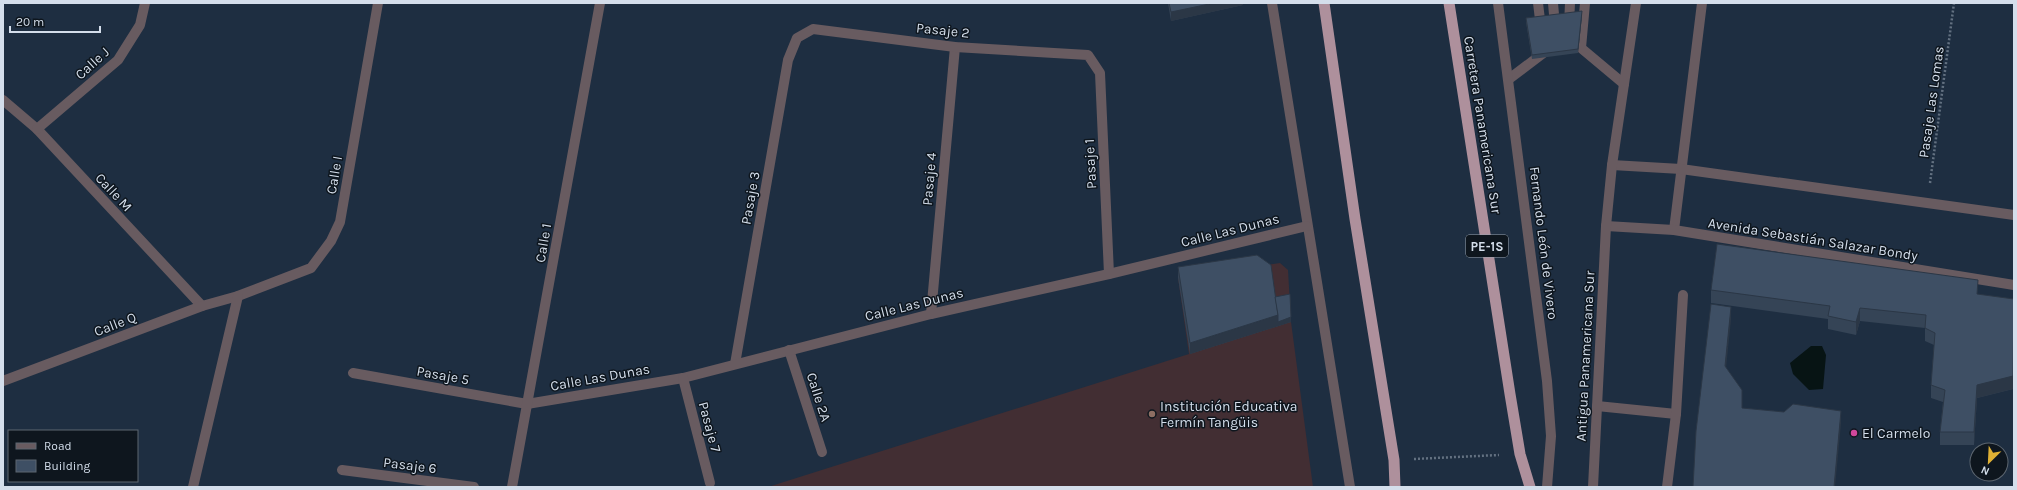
<svg xmlns="http://www.w3.org/2000/svg" width="2017" height="490" viewBox="0 0 2017 490" font-family="Karla,sans-serif">
<rect width="100%" height="100%" fill="#1e2e41"/>
<polygon fill="#422e33" points="1280,263 1288,270 1291,322 1313,487 768,487 1189,354 1178,278"/>
<polygon fill="#071414" points="1811,346 1822,346 1826,355 1823,389 1809,390 1793,374 1790,363"/>
<g fill="none" stroke-linecap="round" stroke-linejoin="round">
<g stroke="#637181" stroke-width="2.5" stroke-dasharray="2 2" stroke-linecap="butt">
<polyline points="1930,183 1954,3"/>
<polyline points="1414,459 1499,455"/>
</g>
<g stroke="#685b60" stroke-width="10">
<polyline points="1538,3 1541,28"/>
<polyline points="1553,3 1555,26"/>
<polyline points="1585,3 1581,48 1624,84"/>
<polyline points="1569,25 1570,3"/>
<polyline points="1509,79 1546,51"/>
<polyline points="1597,406 1676,414"/>
<polyline points="1667,487 1676,414 1683,295"/>
</g>
<g stroke="#685b60" stroke-width="10">
<polyline points="1272,3 1350,487"/>
<polyline points="1498,3 1547,381 1551,436 1547,487"/>
<polyline points="3,100 37,129 202,306"/>
<polyline points="37,129 118,60 140,25 145,3"/>
<polyline points="1674,230 1702,3"/>
<polyline points="931,314 955,47"/>
<polyline points="789,350 822,452"/>
<polyline points="735,364 788,60 797,38 813,29 955,47 1088,55 1100,73 1109,274"/>
<polyline points="353,373 527,404 683,378 931,314 1109,274 1307,226"/>
<polyline points="683,378 710,483"/>
<polyline points="3,381 202,306 238,296 311,268 331,241 340,222 378,3"/>
<polyline points="342,470 474,487"/>
<polyline points="193,487 238,296"/>
<polyline points="512,487 600,3"/>
</g>
<g stroke="#685b60" stroke-width="10">
<polyline points="1612,165 1681,169 2014,215"/>
<polyline points="1606,226 1674,230 2014,285"/>
<polyline points="1593,487 1606,226 1612,165 1636,3"/>
</g>
<g stroke="#ae909c" stroke-width="11">
<polyline points="1324,3 1355,219 1394,460 1395,487"/>
<polyline points="1449,3 1510,394 1520,454 1530,487"/>
</g>
</g>
<g fill="#354456">
<polygon points="1168,3 1243,3 1243,5 1171,21"/>
<polygon points="1582,15 1578,53 1532,59 1526,22 1526,18"/>
<polygon points="1178,267 1275,297 1291,322 1190,354 1178,278"/>
<polygon points="1711,290 1978,294 2013,389 1977,398 1974,445 1940,445 1940,432 1943,402 1931,398 1931,385 1934,345 1925,341 1925,328 1860,321 1856,335 1828,329 1828,319 1711,303"/>
</g>
<g fill="#2b3746">
<polygon points="1214,3 1243,3 1243,5 1171,21 1171,12"/>
<polygon points="1582,11 1582,15 1578,53 1578,49"/>
<polygon points="1731,307 1731,320 1725,378 1725,366"/>
<polygon points="1860,308 1860,321 1856,335 1856,322"/>
<polygon points="2014,313 2013,389 1977,398 1974,445 1974,432 1977,385"/>
<polygon points="1278,315 1291,317 1291,322 1190,354 1190,343"/>
<polygon points="1841,411 1841,424 1835,487 1834,487"/>
</g>
<g fill="#3e4f64" stroke="#2b3746">
<polygon points="1169,3 1214,3 1171,12"/>
<polygon points="1582,11 1578,49 1532,55 1526,18"/>
<polygon points="1717,244 1978,280 1977,294 2014,299 2013,376 1977,385 1974,432 1940,432 1945,390 1931,385 1935,333 1925,328 1926,315 1860,308 1856,322 1828,316 1830,306 1711,290"/>
<polygon points="1257,255 1271,265 1278,315 1190,343 1178,267"/>
<polygon points="1290,294 1291,317 1278,322 1278,315 1275,297"/>
<polygon points="1711,304 1731,307 1725,366 1742,390 1742,408 1784,412 1793,404 1841,411 1834,487 1693,487 1696,431"/>
</g>
<circle fill="#8d6e63" stroke="#0e161e" stroke-width="1.5" cx="1152" cy="414" r="4"/>
<circle fill="#d1479c" stroke="#0e161e" stroke-width="1.5" cx="1854" cy="433" r="4"/>
<g text-anchor="middle" stroke-width="3" stroke-linejoin="round" paint-order="stroke">
<rect fill="#0e161e" stroke="#99a2ae" stroke-width="1" x="1466" y="235" width="42" height="22" rx="3"/>
<g font-size="13" font-weight="bold" fill="#d4deeb">
<text x="1487" y="251">PE-1S</text>
</g>
<g font-size="14" fill="#d4deeb" stroke="#0e161e">
<text transform="translate(943 30) rotate(6)" y="5">Pasaje 2</text>
<text transform="translate(92 63) rotate(-42)" y="5">Calle J</text>
<text transform="translate(1931 102) rotate(-82)" y="5">Pasaje Las Lomas</text>
<text transform="translate(1483 125) rotate(81)" y="5">Carretera Panamericana Sur</text>
<text transform="translate(1090 164) rotate(-93)" y="5">Pasaje 1</text>
<text transform="translate(334 175) rotate(-80)" y="5">Calle I</text>
<text transform="translate(929 179) rotate(-85)" y="5">Pasaje 4</text>
<text transform="translate(114 192) rotate(47)" y="5">Calle M</text>
<text transform="translate(750 198) rotate(-80)" y="5">Pasaje 3</text>
<text transform="translate(1230 230) rotate(-14)" y="5">Calle Las Dunas</text>
<text transform="translate(1813 239) rotate(9)" y="5">Avenida Sebastián Salazar Bondy</text>
<text transform="translate(543 243) rotate(-80)" y="5">Calle 1</text>
<text transform="translate(1544 243) rotate(83)" y="5">Fernando León de Vivero</text>
<text transform="translate(914 304) rotate(-14)" y="5">Calle Las Dunas</text>
<text transform="translate(115 324) rotate(-21)" y="5">Calle Q</text>
<text transform="translate(1585 356) rotate(-87)" y="5">Antigua Panamericana Sur</text>
<text transform="translate(443 375) rotate(10)" y="5">Pasaje 5</text>
<text transform="translate(600 377) rotate(-10)" y="5">Calle Las Dunas</text>
<text transform="translate(819 397) rotate(72)" y="5">Calle 2A</text>
<text transform="translate(710 427) rotate(75)" y="5">Pasaje 7</text>
<text transform="translate(410 465) rotate(7)" y="5">Pasaje 6</text>
</g>
<g font-size="14" fill="#d4deeb" stroke="#0e161e" text-anchor="start">
<text x="1160" y="411">Institución Educativa<tspan x="1160" dy="16">Fermín Tangüis</tspan></text>
<text x="1862" y="438">El Carmelo</text>
</g>
</g>
<rect width="2017" height="490" fill="none" stroke="#d4deeb" stroke-width="8"/>
<rect x="8" y="430" width="130" height="52" fill="#0e161e" stroke="#5d6670"/>
<rect x="16" y="443" width="20" height="6" fill="#685b60" stroke="#5d6670"/>
<text x="44" y="450" font-size="12" fill="#d4deeb">Road</text>
<rect x="16" y="460" width="20" height="12" fill="#3e4f64" stroke="#5d6670"/>
<text x="44" y="470" font-size="12" fill="#d4deeb">Building</text>
<g transform="translate(1989 462) rotate(204)"><circle r="19" fill="#0e161e" stroke="#5d6670"/>
<path d="M0-3L7 15L0 10L-7 15Z" fill="#dfb034"/>
<text y="-6" font-size="11" font-weight="bold" text-anchor="middle" fill="#d4deeb">N</text>
</g>
<path d="M10 26v6h90v-6" fill="none" stroke="#d4deeb" stroke-width="2"/>
<text x="16" y="26" font-size="12" fill="#d4deeb" stroke="#0e161e" stroke-width="3" paint-order="stroke">20 m</text>
</svg>
